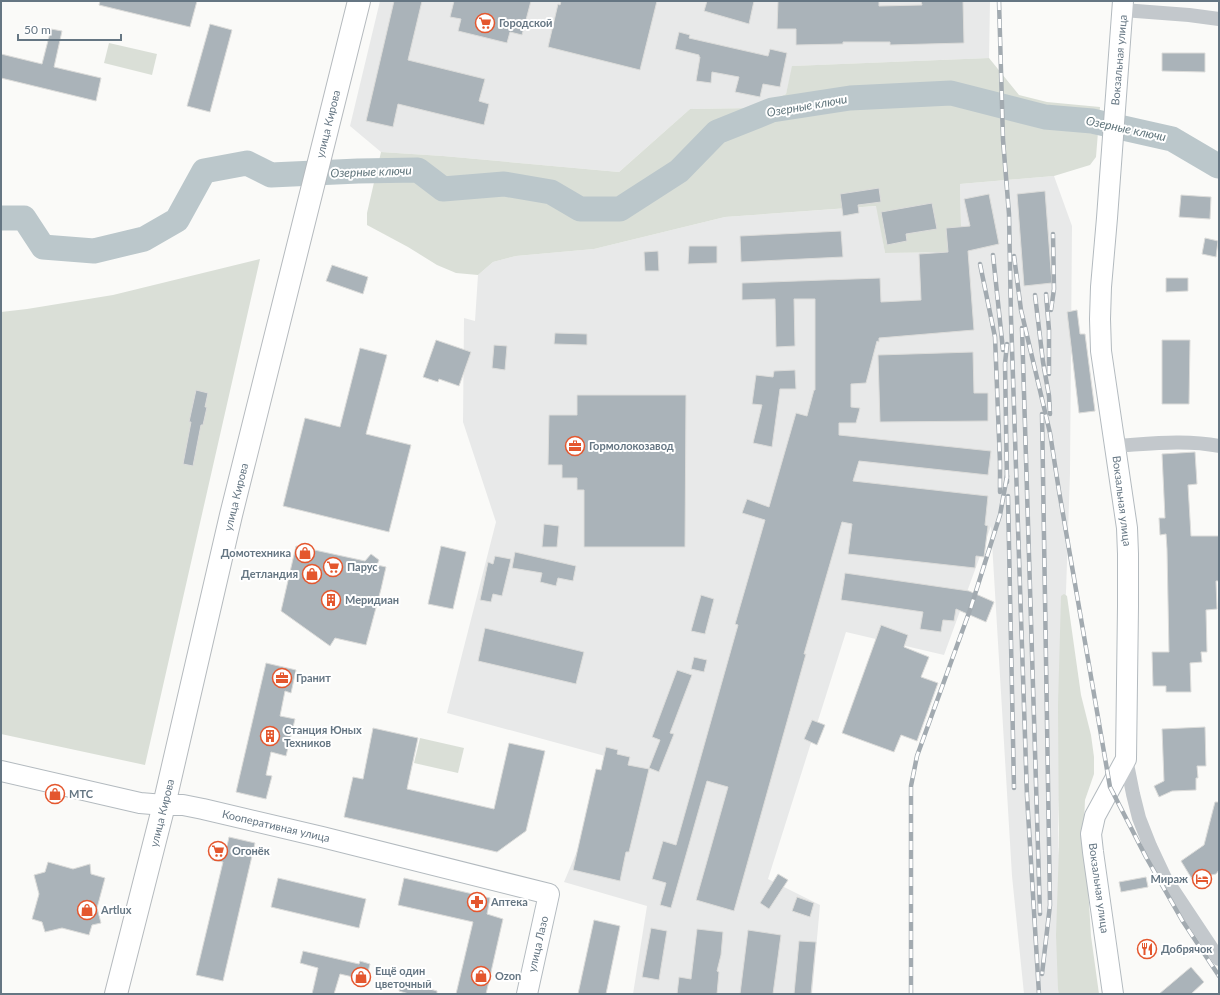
<svg xmlns="http://www.w3.org/2000/svg" width="1220" height="995" viewBox="0 0 1220 995" font-family="Lato,sans-serif">
<rect width="100%" height="100%" fill="#fafaf8"/>
<g fill="#e8e9e9">
<polygon points="380,1 990,1 989,58 793,66 786,94 753,108 690,109 619,172 443,156 381,152 350,126"/>
<polygon points="1054,176 1072,226 1070,473 1058,829 1064,994 1024,994 1012,876 991,526 944,655 846,632 768,879 820,905 812,994 633,994 647,906 564,882 616,759 447,713 496,522 463,422 464,318 475,321 478,275 493,262 516,256 594,249 725,217 877,206 885,253 964,252 961,226 960,184"/>
</g>
<g fill="#dadfd7">
<polygon points="109,43 157,54 152,75 104,63"/>
<polygon points="989,58 1019,95 1047,102 1100,107 1096,157 1090,165 1054,176 960,184 961,226 964,252 885,253 876,206 725,217 594,249 516,256 493,262 478,275 456,273 437,265 408,247 367,225 367,213 381,152 443,156 619,172 690,109 753,108 786,94 792,66"/>
<polygon points="260,259 145,765 1,734 1,312 27,309 113,295"/>
<polygon points="1064,594 1067,596 1081,695 1091,735 1094,757 1094,774 1085,800 1084,822 1091,936 1099,994 1059,994 1058,989 1056,935 1059,847 1058,705 1061,596"/>
<polygon points="420,738 464,748 458,773 414,763"/>
</g>
<g fill="none" stroke-linecap="round" stroke-linejoin="round">
<polyline stroke="#bbc7cb" stroke-width="25" points="1,218 24,218 43,247 94,251 144,239 177,220 204,171 247,163 271,175 358,171 418,170 443,189 504,184 551,192 580,209 620,209 679,171 717,132 772,110 850,98 951,93 1045,117 1092,121 1172,139 1218,166 1219,166"/>
</g>
<g fill="#aab3b9" stroke="#dcdcda">
<polygon points="100,1 197,1 190,27 99,5"/>
<polygon points="394,1 422,1 408,60 485,79 479,101 489,104 484,125 398,104 393,127 366,121"/>
<polygon points="454,1 531,1 522,35 510,32 507,43 458,31 461,19 450,17"/>
<polygon points="561,1 657,1 640,70 548,47 558,4 560,5"/>
<polygon points="707,1 754,1 749,24 704,11"/>
<polygon points="778,1 879,1 879,6 922,5 921,1 963,1 964,43 890,45 890,42 843,42 843,44 796,45 796,29 777,29"/>
<polygon points="210,24 232,30 210,112 187,106"/>
<polygon points="51,29 62,31 54,67 101,78 96,101 1,78 1,54 42,64"/>
<polygon points="679,32 690,35 689,38 768,56 770,49 787,53 780,87 763,84 760,97 735,92 739,77 712,72 711,83 696,81 700,57 699,57 699,55 675,49"/>
<polygon points="1162,53 1205,53 1205,72 1162,71"/>
<polygon points="879,188 881,202 858,205 859,213 843,216 840,194"/>
<polygon points="1045,191 1052,283 1024,286 1017,194"/>
<polygon points="989,194 999,244 968,251 974,330 879,338 879,342 877,341 866,383 851,384 851,407 860,408 856,423 839,423 839,435 991,451 988,475 859,461 853,481 988,496 985,525 988,526 984,557 976,556 975,568 848,554 852,524 842,522 804,654 806,654 734,911 696,900 728,787 707,781 671,908 660,905 666,883 652,879 663,841 676,845 738,625 735,624 765,520 742,513 747,499 769,507 796,413 807,416 814,390 815,390 815,299 794,299 795,346 776,347 775,299 742,300 742,283 880,278 881,302 921,300 919,254 948,252 946,228 970,226 964,199"/>
<polygon points="1181,195 1211,197 1210,219 1179,217"/>
<polygon points="932,203 937,229 906,234 907,241 887,245 881,212"/>
<polygon points="841,231 843,257 741,262 740,236"/>
<polygon points="1205,238 1218,241 1216,257 1202,254"/>
<polygon points="689,246 717,246 717,263 688,264"/>
<polygon points="658,251 659,271 645,271 644,252"/>
<polygon points="332,265 368,277 363,294 326,281"/>
<polygon points="1166,278 1188,278 1188,291 1166,292"/>
<polygon points="1077,310 1080,334 1085,334 1095,411 1079,413 1067,312"/>
<polygon points="555,333 587,334 587,345 554,344"/>
<polygon points="436,340 471,352 459,386 439,379 438,382 423,377"/>
<polygon points="1162,340 1190,340 1189,404 1162,404"/>
<polygon points="494,345 507,346 505,370 492,368"/>
<polygon points="360,348 387,355 366,434 411,445 389,532 283,506 305,418 340,427"/>
<polygon points="973,352 974,393 988,393 988,421 880,422 878,355"/>
<polygon points="795,370 796,389 780,389 772,447 753,443 762,405 752,404 756,375 773,377 774,371"/>
<polygon points="196,390 208,393 205,407 207,407 203,425 201,425 193,466 183,464 191,422 189,422"/>
<polygon points="577,395 686,395 685,547 584,547 584,490 577,490 577,478 562,478 562,465 548,465 549,415 577,415"/>
<polygon points="1195,452 1197,484 1188,485 1191,536 1219,536 1219,581 1216,581 1217,609 1206,610 1207,652 1201,652 1202,662 1190,663 1191,692 1166,692 1166,686 1153,686 1152,652 1169,652 1167,549 1166,534 1160,535 1159,518 1165,518 1162,454"/>
<polygon points="544,524 559,526 557,547 542,547"/>
<polygon points="296,546 365,561 371,554 379,560 377,565 386,567 381,589 366,645 335,638 330,646 281,611"/>
<polygon points="441,546 466,552 453,609 428,604"/>
<polygon points="515,552 576,566 573,581 558,578 556,586 540,582 542,573 512,568"/>
<polygon points="495,556 511,559 502,596 493,594 491,602 480,600 488,562 493,564"/>
<polygon points="845,573 969,591 994,602 986,622 956,609 954,621 943,620 941,632 920,629 923,612 841,600"/>
<polygon points="701,595 714,599 705,634 691,631"/>
<polygon points="881,625 908,635 904,647 929,657 921,677 938,683 917,741 901,735 894,752 842,733"/>
<polygon points="485,628 584,652 576,684 478,661"/>
<polygon points="694,657 707,660 704,672 691,669"/>
<polygon points="266,663 296,670 291,693 285,691 280,716 295,719 286,756 271,752 266,775 272,776 266,799 236,792"/>
<polygon points="677,670 692,675 670,733 674,734 659,772 649,768 660,740 652,737"/>
<polygon points="812,720 825,725 817,745 804,739"/>
<polygon points="1205,727 1206,766 1197,766 1198,778 1196,778 1196,790 1172,791 1159,797 1154,786 1164,781 1162,729"/>
<polygon points="373,728 418,738 407,789 494,809 509,743 545,751 526,831 497,852 344,817 353,777 363,779"/>
<polygon points="606,747 618,750 617,754 630,757 628,765 649,769 629,852 626,852 620,881 573,870 596,769 601,770"/>
<polygon points="1215,802 1219,802 1219,870 1216,874 1192,879 1181,861 1204,845"/>
<polygon points="229,837 255,843 223,981 196,975 223,862 212,860 216,844 227,846"/>
<polygon points="48,862 73,869 90,864 91,874 105,878 97,908 101,923 92,925 89,935 62,928 45,932 42,922 32,919 39,894 34,875 45,872"/>
<polygon points="778,874 788,880 769,909 760,903"/>
<polygon points="1146,877 1148,887 1121,892 1119,882"/>
<polygon points="278,878 366,899 359,928 271,907"/>
<polygon points="404,878 490,898 487,914 503,919 486,994 456,994 473,922 398,905"/>
<polygon points="797,897 814,903 810,917 792,911"/>
<polygon points="594,920 620,926 606,994 578,994"/>
<polygon points="651,928 667,931 659,980 642,977"/>
<polygon points="697,929 723,932 721,955 717,971 719,972 717,994 677,994 679,977 691,979"/>
<polygon points="748,930 781,935 773,994 740,994"/>
<polygon points="799,941 816,942 811,994 794,994"/>
<polygon points="303,951 359,964 360,961 370,964 366,980 340,974 334,994 312,994 318,968 300,963"/>
<polygon points="1191,967 1204,982 1191,994 1159,994"/>
<polygon points="402,981 437,991 437,994 409,994 399,991"/>
</g>
<g fill="none" stroke-linecap="round" stroke-linejoin="round">
<g stroke="#b3babf" stroke-width="22">
<g id="secondary">
<polyline points="1,771 140,803 164,805 183,805 203,809 322,837 549,894 527,994"/>
<polyline points="1113,994 1093,852 1091,834 1095,816 1126,759 1128,606 1128,554 1127,528 1101,351 1100,319 1101,287 1107,218 1123,1"/>
</g>
</g>
<g stroke="#b5babe" stroke-width="24">
<polyline id="primary" points="116,994 164,805 231,515 359,1"/>
</g>
<g stroke="#c3c8cc" stroke-width="14">
<polyline points="1123,10 1189,15 1219,19"/>
<path d="M1114,446c34,-2 71,-7 105,0"/>
<polyline points="1126,759 1133,794 1139,818 1150,846 1165,878 1219,959"/>
</g>
<use href="#secondary" stroke="#fff" stroke-width="20"/>
<use href="#primary" stroke="#fff" stroke-width="22"/>
<g stroke="#a2aab0" stroke-width="4.5">
<g id="rail">
<polyline points="999,1 1003,140 1009,214 1011,318 1027,796 1039,994"/>
<polyline points="993,255 1003,350"/>
<polyline points="1014,256 1021,310 1050,433 1059,491 1110,787 1146,857 1182,920 1219,976"/>
<polyline points="980,264 995,337 1000,463 1000,492"/>
<polyline points="1046,294 1049,330 1049,374"/>
<polyline points="1035,295 1043,362 1049,396 1050,414"/>
<polyline points="1051,310 1054,289 1053,234"/>
<polyline points="1022,328 1040,914"/>
<polyline points="1007,344 1005,364 1007,482"/>
<polyline points="1042,414 1050,905 1042,974"/>
<polyline points="1008,496 1014,788"/>
<polyline points="911,994 911,786 917,756 971,607 1000,515 1007,476"/>
</g>
</g>
<use href="#rail" stroke="#fff" stroke-width="3" stroke-dasharray="9" stroke-linecap="butt"/>
</g>
<defs>
<g id="supermarket-ring" transform="scale(1)"><circle r="9.5" fill="#fff" stroke="#e4572e" stroke-width="1.5"/><path d="M-6-5.5h2.5l.6 2H6L4.5 2H-2.5L-4.4-4H-6ZM-1.5 3.2a1.3 1.3 0 1 0 .1 0ZM3 3.2a1.3 1.3 0 1 0 .1 0Z" fill="#e4572e"/></g>
<g id="office-ring" transform="scale(1)"><circle r="9.5" fill="#fff" stroke="#e4572e" stroke-width="1.5"/><path d="M-6-3h4V-5.5h4V-3h4V5H-6ZM-1-4.5V-3h2v-1.5ZM-6 0V1H6V0Z" fill="#e4572e"/></g>
<g id="shop-ring" transform="scale(1)"><circle r="9.5" fill="#fff" stroke="#e4572e" stroke-width="1.5"/><path d="M-5-2.5h2.3a2.7 3.5 0 0 1 5.4 0H5L5.5 6h-11ZM-1.5-2.5h3a1.5 2.3 0 0 0-3 0Z" fill="#e4572e"/></g>
<g id="building-ring" transform="scale(1)"><circle r="9.5" fill="#fff" stroke="#e4572e" stroke-width="1.5"/><path d="M-4-6H4V6H1V3H-1V6H-4ZM-2.5-4.3h1.7v1.8h-1.7ZM.8-4.3h1.7v1.8H.8ZM-2.5-1h1.7V.8h-1.7ZM.8-1h1.7V.8H.8Z" fill="#e4572e"/></g>
<g id="hotel-ring" transform="scale(1)"><circle r="9.5" fill="#fff" stroke="#e4572e" stroke-width="1.5"/><path d="M-6-4.5h1.5V1H6V5H4.5V3h-9V5H-6ZM-4 0a1.8 1.8 0 1 1 3.6 0ZM.5 0V-2.5h3Q6-2.5 6 0Z" fill="#e4572e"/></g>
<g id="pharmacy-ring" transform="scale(1)"><circle r="9.5" fill="#fff" stroke="#e4572e" stroke-width="1.5"/><path d="M-2-6h4v4h4v4h-4v4h-4v-4h-4v-4h4Z" fill="#e4572e"/></g>
<g id="restaurant-ring" transform="scale(1)"><circle r="9.5" fill="#fff" stroke="#e4572e" stroke-width="1.5"/><path d="M-5-6h1v4h1v-4h1v4h1v-4h1v5L-1.5 .5V6h-2V.5L-5-1ZM5-6V6H3V1.5H1.5Q1.5-4 5-6Z" fill="#e4572e"/></g>
</defs>
<g fill-rule="evenodd">
<use href="#supermarket-ring" x="485" y="23"/>
<use href="#office-ring" x="575" y="446"/>
<use href="#shop-ring" x="305" y="553"/>
<use href="#supermarket-ring" x="333" y="567"/>
<use href="#shop-ring" x="312" y="574"/>
<use href="#building-ring" x="331" y="600"/>
<use href="#office-ring" x="282" y="678"/>
<use href="#building-ring" x="270" y="736"/>
<use href="#shop-ring" x="55" y="794"/>
<use href="#supermarket-ring" x="218" y="851"/>
<use href="#hotel-ring" x="1202" y="879"/>
<use href="#pharmacy-ring" x="477" y="902"/>
<use href="#shop-ring" x="87" y="910"/>
<use href="#restaurant-ring" x="1147" y="949"/>
<use href="#shop-ring" x="481" y="976"/>
<use href="#shop-ring" x="361" y="977"/>
</g>
<g text-anchor="middle" stroke-width="4" stroke-linejoin="round" paint-order="stroke">
<g font-size="11" font-weight="bold" fill="#657683" stroke="#fff" text-anchor="start">
<text x="499" y="27">Городской</text>
<text x="589" y="450">Гормолокозавод</text>
<text x="291" y="557" text-anchor="end">Домотехника</text>
<text x="347" y="571">Парус</text>
<text x="298" y="578" text-anchor="end">Детландия</text>
<text x="345" y="604">Меридиан</text>
<text x="296" y="682">Гранит</text>
<text x="284" y="734">Станция Юных<tspan x="284" dy="13">Техников</tspan></text>
<text x="69" y="798">МТС</text>
<text x="232" y="855">Огонёк</text>
<text x="1188" y="883" text-anchor="end">Мираж</text>
<text x="491" y="906">Аптека</text>
<text x="101" y="914">Artlux</text>
<text x="1161" y="953">Добрячок</text>
<text x="375" y="975">Ещё один<tspan x="375" dy="13">цветочный</tspan></text>
<text x="495" y="980">Ozon</text>
</g>
<g font-size="11" fill="#657683" stroke="#fff">
<text transform="translate(1119 60) rotate(-85)" y="4">Вокзальная улица</text>
<text transform="translate(328 124) rotate(-76)" y="4">улица Кирова</text>
<text transform="translate(236 497) rotate(-76)" y="4">улица Кирова</text>
<text transform="translate(1122 501) rotate(83)" y="4">Вокзальная улица</text>
<text transform="translate(162 813) rotate(-76)" y="4">улица Кирова</text>
<text transform="translate(276 826) rotate(13)" y="4">Кооперативная улица</text>
<text transform="translate(1099 888) rotate(82)" y="4">Вокзальная улица</text>
<text transform="translate(538 944) rotate(-77)" y="4">улица Лазо</text>
</g>
<g font-size="12" font-style="italic" fill="#60757c" stroke="#fff">
<text transform="translate(807 106) rotate(-10)" y="4">Озерные ключи</text>
<text transform="translate(1126 129) rotate(12)" y="4">Озерные ключи</text>
<text transform="translate(371 172) rotate(-2)" y="4">Озерные ключи</text>
</g>
</g>
<rect width="1220" height="995" fill="none" stroke="#657683" stroke-width="4"/>
<path d="M18 34v6h103v-6" fill="none" stroke="#657683" stroke-width="2"/>
<text x="24" y="34" font-size="12" fill="#657683" stroke="#ffffff" stroke-width="3" paint-order="stroke">50 m</text>
</svg>
